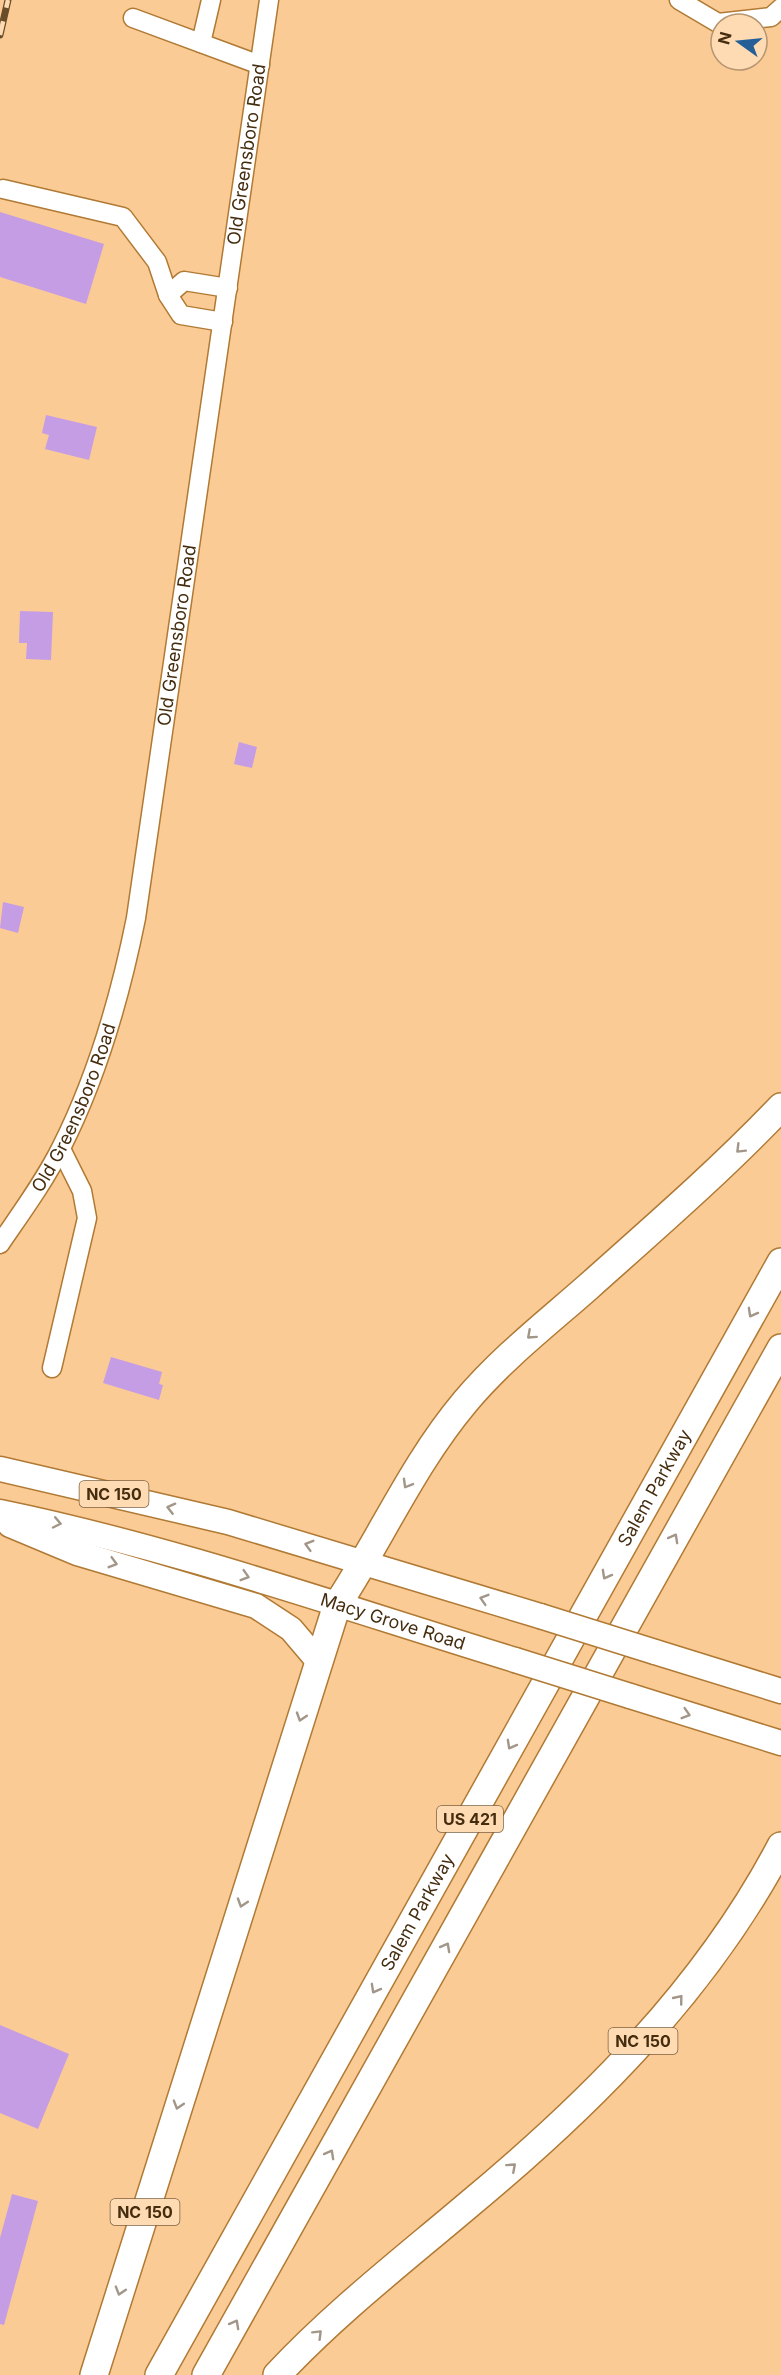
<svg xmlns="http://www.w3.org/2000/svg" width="781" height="2375" viewBox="0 0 781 2375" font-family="Inter,sans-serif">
<rect width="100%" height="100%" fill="#fbcb96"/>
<g fill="#c59de4">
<polygon points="0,212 104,244 86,304 0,277"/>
<polygon points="46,415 97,427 89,460 45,449 49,435 42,433"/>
<polygon points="20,611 53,612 51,660 26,659 27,643 19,643"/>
<polygon points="239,742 257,747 252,768 234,764"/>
<polygon points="3,902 24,907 18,933 0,928"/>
<polygon points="111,1357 162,1372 159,1384 163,1385 159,1400 103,1383"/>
<polygon points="0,2025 69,2054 38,2129 0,2113"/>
<polygon points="12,2194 38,2201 4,2325 0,2324 0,2238"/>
</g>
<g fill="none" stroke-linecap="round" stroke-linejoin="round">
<g stroke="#b07a34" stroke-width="21">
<g id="minor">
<polyline points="679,0 718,23 771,17 781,8"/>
<polyline points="133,18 260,65"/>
<polyline points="201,43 211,0"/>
<polyline points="3,189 123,217 157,262 168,295 181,315 223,322"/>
<polyline points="168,295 184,281 228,288"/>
<path id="s1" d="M0,1244c21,-31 44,-62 61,-96 37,-73 59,-150 75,-230l133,-918"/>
<polyline points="52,1368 87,1218 82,1191 61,1149"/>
</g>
</g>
<g stroke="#b07a34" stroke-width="27">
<g id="major">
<polyline points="0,1469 228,1522 540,1616"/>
<path id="s2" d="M0,1512c175,36 345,96 515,148"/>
<polyline points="10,1525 77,1553 256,1606 291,1629 319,1662"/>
<polyline points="655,1652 781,1691"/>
<polyline points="630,1696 781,1743"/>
</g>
</g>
<g stroke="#b07a34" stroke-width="30">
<g id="highway">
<path d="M94,2375l243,-770c44,-67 76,-141 128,-203 37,-44 81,-78 123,-115 66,-59 132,-116 193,-180"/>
<path id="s3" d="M159,2375l622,-1113"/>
<polyline points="206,2375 781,1348"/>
<path d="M277,2375c58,-62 125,-114 190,-169 123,-102 239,-217 314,-360"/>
</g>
</g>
<use href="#minor" stroke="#fff" stroke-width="18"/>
<use href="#major" stroke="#fff" stroke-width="24"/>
<use href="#highway" stroke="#fff" stroke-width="27"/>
<g stroke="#694c2a" stroke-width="7">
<polyline id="rail" points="0,35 8,0"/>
</g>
<use href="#rail" stroke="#ffdbb3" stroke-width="4.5" stroke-dasharray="14" stroke-linecap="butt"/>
<g stroke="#b07a34" stroke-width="27" stroke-linecap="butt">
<g id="major-bridge">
<polyline points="540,1616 655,1652"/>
<polyline points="515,1660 630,1696"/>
</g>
</g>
<use href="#major-bridge" stroke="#fff" stroke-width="24"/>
</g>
<defs><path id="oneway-chevron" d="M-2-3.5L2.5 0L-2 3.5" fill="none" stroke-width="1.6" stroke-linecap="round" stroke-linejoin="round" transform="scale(1.5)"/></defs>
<g stroke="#a29688">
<use href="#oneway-chevron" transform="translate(740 1149) rotate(135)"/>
<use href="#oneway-chevron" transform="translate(752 1313) rotate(119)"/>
<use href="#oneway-chevron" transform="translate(531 1335) rotate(138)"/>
<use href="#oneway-chevron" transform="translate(407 1484) rotate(120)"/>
<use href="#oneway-chevron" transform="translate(171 1508) rotate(-166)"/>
<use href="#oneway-chevron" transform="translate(57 1523) rotate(12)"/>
<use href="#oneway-chevron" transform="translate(674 1538) rotate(-61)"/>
<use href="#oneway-chevron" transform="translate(309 1545) rotate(-164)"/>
<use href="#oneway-chevron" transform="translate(113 1563) rotate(16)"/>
<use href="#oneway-chevron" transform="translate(606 1575) rotate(119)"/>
<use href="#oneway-chevron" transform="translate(245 1576) rotate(17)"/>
<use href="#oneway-chevron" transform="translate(484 1599) rotate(-163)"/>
<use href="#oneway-chevron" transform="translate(686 1714) rotate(17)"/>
<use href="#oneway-chevron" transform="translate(301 1717) rotate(108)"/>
<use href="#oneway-chevron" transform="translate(511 1745) rotate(119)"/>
<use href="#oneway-chevron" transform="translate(242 1903) rotate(108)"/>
<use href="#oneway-chevron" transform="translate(446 1947) rotate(-61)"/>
<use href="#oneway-chevron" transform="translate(375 1989) rotate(119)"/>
<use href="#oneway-chevron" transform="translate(679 1999) rotate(-51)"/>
<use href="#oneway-chevron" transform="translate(178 2105) rotate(107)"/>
<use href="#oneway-chevron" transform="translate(330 2154) rotate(-61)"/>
<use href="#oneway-chevron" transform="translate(512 2167) rotate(-42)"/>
<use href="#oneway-chevron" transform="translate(120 2291) rotate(107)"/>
<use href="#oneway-chevron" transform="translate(235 2324) rotate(-61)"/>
<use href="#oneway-chevron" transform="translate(318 2334) rotate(-45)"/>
</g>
<g text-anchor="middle" stroke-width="6" stroke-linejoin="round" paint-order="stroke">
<g fill="#ffdbb3" stroke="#7d6141" stroke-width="1.5">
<rect x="79.5" y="1481" width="69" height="26" rx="4.5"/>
<rect x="437" y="1806" width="66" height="26" rx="4.5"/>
<rect x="608.5" y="2028" width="69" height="26" rx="4.5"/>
<rect x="110.5" y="2199" width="69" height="26" rx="4.5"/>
</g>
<g font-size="16" font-weight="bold" fill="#452d10">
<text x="114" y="1500">NC 150</text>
<text x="470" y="1825">US 421</text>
<text x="643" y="2047">NC 150</text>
<text x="145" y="2218">NC 150</text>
</g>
<g font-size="18" fill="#452d10" stroke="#ffdbb3">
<text dy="6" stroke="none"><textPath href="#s1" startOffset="1128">Old Greensboro Road</textPath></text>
<text dy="6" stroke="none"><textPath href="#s1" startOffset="642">Old Greensboro Road</textPath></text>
<text dy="6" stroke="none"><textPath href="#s1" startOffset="156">Old Greensboro Road</textPath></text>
<text dy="6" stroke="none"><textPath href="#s3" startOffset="1016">Salem Parkway</textPath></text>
<text dy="6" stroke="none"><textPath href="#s2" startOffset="408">Macy Grove Road</textPath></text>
<text dy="6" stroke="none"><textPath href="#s3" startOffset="530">Salem Parkway</textPath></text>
</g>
</g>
<g transform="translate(739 42) rotate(285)"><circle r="28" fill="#ffdbb3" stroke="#b59572" stroke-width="1.5"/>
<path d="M0-4.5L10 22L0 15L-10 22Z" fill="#246097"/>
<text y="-9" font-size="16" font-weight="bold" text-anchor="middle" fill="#452d10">N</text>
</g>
</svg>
